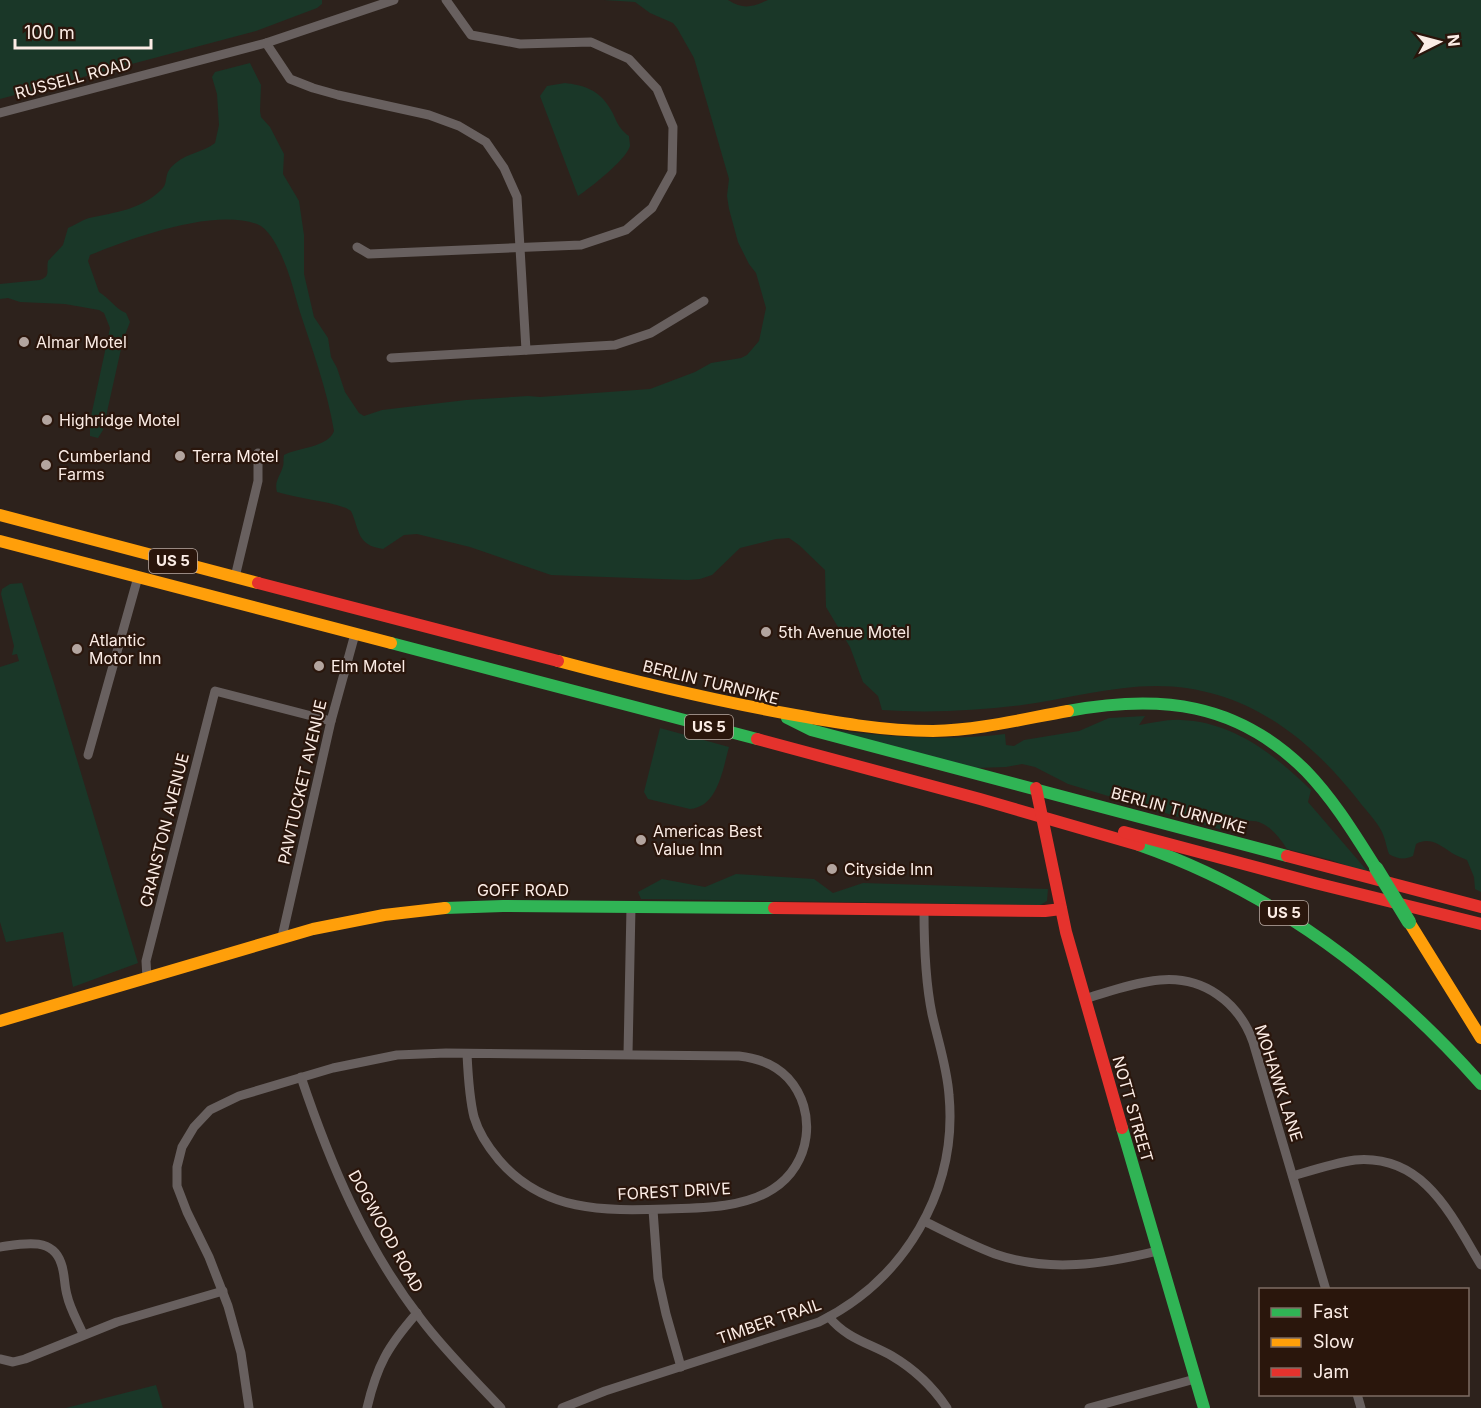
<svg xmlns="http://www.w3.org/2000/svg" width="1481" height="1408" viewBox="0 0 1481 1408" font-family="Inter,sans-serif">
<rect width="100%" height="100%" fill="#2d221c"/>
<g fill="#1a3728">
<polygon points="0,0 322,0 322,4 317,8 256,31 0,99"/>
<path d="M604,0h124c16,10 24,7 40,0h713v892l-6,-3 -1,-12 -7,-17c-6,-3 -13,-5 -18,-9 -11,-7 -20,-14 -33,-7l-3,12c-8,4 -16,3 -24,-2 -2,-5 -3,-11 -5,-17 -4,-13 -18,-26 -26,-37 -51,-65 -116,-114 -202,-114 -45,0 -89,13 -134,19 -46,6 -96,8 -140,5l-4,-14 -15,-14 -13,-35 -24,-40 -1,-37 -26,-25 -10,-7 -13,1 -36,9 -28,27 -12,4 -12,1 -137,-5 -81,-28 -53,-13 -13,1 -21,14c-27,-4 -23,-19 -32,-38l-5,-3c-23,-8 -46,-9 -69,-16 -3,-11 3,-15 6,-26 1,-3 0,-7 1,-11 13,-7 45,-8 50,-24 -7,-42 -22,-82 -35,-122 -4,-13 -7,-27 -12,-40 -5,-13 -15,-39 -30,-45 -44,-16 -125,14 -167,31l-2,6 11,31c10,6 17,17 27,21l4,9 -7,18 -20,90 -5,8 -8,-2v-15l20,-93 -6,-15 -5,-3 -34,-6 -45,-2 -12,-4 -8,1v-15l40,-4c11,-4 6,-9 8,-19l15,-16 5,-17c7,-3 14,-8 21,-10 27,-6 52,-8 73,-29 8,-8 -1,-15 15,-27 11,-9 27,-10 38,-19l4,-18 -2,-31 -5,-17 3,-5 35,-9 11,22 -1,26 1,6 9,10 14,27 -1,20 16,27 5,34v39l10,43 14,21 3,19 6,11 8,24 14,21 5,3 18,-6 84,-10 62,-4 12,1 110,-8 45,-17 16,-9 30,-5 6,-3 12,-14 7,-33 -10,-35 -7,-9 -11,-22 -9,-33 -2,-13 2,-17 -35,-121 -17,-30 -4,-5 -23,-10 -15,-11z"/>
<path d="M565,83c17,2 32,6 42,21 10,13 8,22 22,32 0,3 1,7 1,10 -4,14 -40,42 -52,50l-38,-100 7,-10z"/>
<polygon points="22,583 54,683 138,963 73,987 63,932 6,942 0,922 0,667 19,661 17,654 12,655 14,646 1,594 2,589 10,584"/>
<path d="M1145,716l-6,9c14,-2 29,-6 42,-5 53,2 94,35 130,70l-3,12 62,72 -39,-14 -44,-11c-18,-28 -34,-37 -65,-19l-154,-46 -33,-17 -13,-3 -16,3 -30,1 -145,-38c58,7 115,11 174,4l1,11 8,1 10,-6 55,-9 30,-13z"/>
<path d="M660,728l69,19c-6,21 -11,60 -39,62l-42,-10 -4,-7z"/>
<polygon points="736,874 814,879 833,893 863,883 1048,889 1047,901 1040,905 641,899 638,892 662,879 705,887"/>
<polygon points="156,1385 163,1408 66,1408"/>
</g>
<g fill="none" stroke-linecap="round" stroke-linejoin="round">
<g stroke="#68605f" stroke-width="9">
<polyline points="266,43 290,79 313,88 338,95 429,115 459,126 486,142 504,168 517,197 526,350"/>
<polyline points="0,113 266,43 394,0"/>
<polyline points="357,247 369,254 581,245 626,230 652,208 672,172 673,127 657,89 629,59 591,42 520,44 471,35 446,0"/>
<polyline points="391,358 615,345 651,333 704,301"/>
<polyline points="235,577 258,481 258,453"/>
<polyline points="88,755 138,577"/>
<polyline points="282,937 331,721 355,634"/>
<polyline points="147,978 146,961 215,691 331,721"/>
<path d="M1084,999c24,-7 51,-17 76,-19 43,-4 79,22 93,62l73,248"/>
<polyline points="628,1054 631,907"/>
<path d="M301,1077c29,86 64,170 120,242 24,32 53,60 80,89"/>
<path d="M1293,1176c20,-6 41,-13 62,-16 69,-6 96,55 126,105"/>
<polyline points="653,1210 658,1278 666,1314 681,1367"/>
<path d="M924,1221c24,12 47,24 71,33 55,19 108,10 162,-3"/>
<path d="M0,1247c21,-3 52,-11 61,16 4,10 3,22 6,32 3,14 11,27 16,39"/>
<path d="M829,1317c18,22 40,26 63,39 22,13 41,31 55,52"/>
<polyline points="0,1359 13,1362 25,1359 117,1322 223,1291"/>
<polyline points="1357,1394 1361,1408"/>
<path d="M249,1408l-8,-55 -13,-47 -19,-49 -22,-45 -10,-26v-19l5,-20 12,-20 16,-17 29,-14 94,-28 64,-13 49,-2 293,3c18,2 36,8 49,22 30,33 23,87 -15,111 -29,19 -72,19 -106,20 -64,2 -123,3 -168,-49 -11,-13 -20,-26 -25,-43 -5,-20 -6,-43 -7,-63"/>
<path d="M367,1408c10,-43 21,-62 50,-95"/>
<path d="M562,1408l43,-17 214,-69c85,-42 139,-131 130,-227 -2,-28 -11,-54 -17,-81 -7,-34 -8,-69 -8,-104"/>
<polyline points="1089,1408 1195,1379"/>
</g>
<g stroke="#30b455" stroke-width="12">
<polyline points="391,643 757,739"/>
<path d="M1068,711c92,-17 169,-9 238,60 28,29 49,64 70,97"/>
<polyline points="787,718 811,730 1287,856"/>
<path d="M1139,845c135,47 248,133 342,239"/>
<polyline points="445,908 503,906 774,908"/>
<polyline points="1122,1128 1204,1408"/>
</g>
<g stroke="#ff9f0a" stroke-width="12">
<polyline points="0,515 258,583"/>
<polyline points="0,541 391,643"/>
<path d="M558,661c75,20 150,38 226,52 49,9 99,18 149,18 46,-1 90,-12 135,-20"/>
<polyline points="1409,922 1481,1038"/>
<polyline points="0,1021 313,929 384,915 445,908"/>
</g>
<g stroke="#e5322d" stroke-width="12">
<polyline points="258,583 558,661"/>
<polyline points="757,739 980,799 1139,845"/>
<polyline points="1036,788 1066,932 1122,1128"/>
<polyline points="1124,832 1315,883 1481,924"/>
<polyline points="1287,856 1481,907"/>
<polyline points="774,908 1045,911 1061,909"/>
</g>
<polyline stroke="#30b455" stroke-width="14" points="1376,868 1409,922"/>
</g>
<g fill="#b3a59f" stroke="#2a160c" stroke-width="2">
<circle cx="24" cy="342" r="6"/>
<circle cx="47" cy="420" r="6"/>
<circle cx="180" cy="456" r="6"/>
<circle cx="46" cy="465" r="6"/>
<circle cx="766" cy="632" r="6"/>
<circle cx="77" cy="649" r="6"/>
<circle cx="319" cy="666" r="6"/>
<circle cx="641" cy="840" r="6"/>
<circle cx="832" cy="869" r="6"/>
</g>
<g text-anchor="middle" stroke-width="4.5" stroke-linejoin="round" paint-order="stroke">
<g fill="#2a160c" stroke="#bcaca4" stroke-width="1.5">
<rect x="149" y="549" width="48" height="24" rx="4.5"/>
<rect x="685" y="715" width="48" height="24" rx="4.5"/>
<rect x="1260" y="901" width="48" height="24" rx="4.5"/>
</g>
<g font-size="15" font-weight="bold" fill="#fbece5">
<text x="173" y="566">US 5</text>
<text x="709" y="732">US 5</text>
<text x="1284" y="918">US 5</text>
</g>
<g font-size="16" fill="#fbece5" stroke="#2a160c">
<text transform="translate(73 78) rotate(-15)" y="6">RUSSELL ROAD</text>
<text transform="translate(711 682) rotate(14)" y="6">BERLIN TURNPIKE</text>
<text transform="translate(302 782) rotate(-77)" y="6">PAWTUCKET AVENUE</text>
<text transform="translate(1179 810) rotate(15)" y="6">BERLIN TURNPIKE</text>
<text transform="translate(164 830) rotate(-76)" y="6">CRANSTON AVENUE</text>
<text x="523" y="896">GOFF ROAD</text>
<text transform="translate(1279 1083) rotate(72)" y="6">MOHAWK LANE</text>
<text transform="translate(1133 1109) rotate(74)" y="6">NOTT STREET</text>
<text transform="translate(674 1191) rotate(-3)" y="6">FOREST DRIVE</text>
<text transform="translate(386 1231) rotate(61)" y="6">DOGWOOD ROAD</text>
<text transform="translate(769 1321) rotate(-19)" y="6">TIMBER TRAIL</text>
</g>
<g font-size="16" fill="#fbece5" stroke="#2a160c" text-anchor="start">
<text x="36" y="348">Almar Motel</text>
<text x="59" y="426">Highridge Motel</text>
<text x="58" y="462">Cumberland<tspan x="58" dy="18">Farms</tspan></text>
<text x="192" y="462">Terra Motel</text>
<text x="778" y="638">5th Avenue Motel</text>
<text x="89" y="646">Atlantic<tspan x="89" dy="18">Motor Inn</tspan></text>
<text x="331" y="672">Elm Motel</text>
<text x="653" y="837">Americas Best<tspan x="653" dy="18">Value Inn</tspan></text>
<text x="844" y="875">Cityside Inn</text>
</g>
</g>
<rect x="1259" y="1288" width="210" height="108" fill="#2a160c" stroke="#7e6c63" stroke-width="1.5"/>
<rect x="1271" y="1308" width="30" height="9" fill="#30b455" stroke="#7e6c63" stroke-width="1.5"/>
<text x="1313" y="1318" font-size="18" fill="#fbece5">Fast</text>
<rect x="1271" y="1338" width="30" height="9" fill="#ff9f0a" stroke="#7e6c63" stroke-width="1.5"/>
<text x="1313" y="1348" font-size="18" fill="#fbece5">Slow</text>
<rect x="1271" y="1368" width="30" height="9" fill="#e5322d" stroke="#7e6c63" stroke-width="1.5"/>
<text x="1313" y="1378" font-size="18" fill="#fbece5">Jam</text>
<g transform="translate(1439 42) rotate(84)" stroke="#2a160c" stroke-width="4.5" paint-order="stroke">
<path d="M0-4.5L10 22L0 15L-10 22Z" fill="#fbece5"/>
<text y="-9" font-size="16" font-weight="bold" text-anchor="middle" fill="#fbece5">N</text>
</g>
<path d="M15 39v9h136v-9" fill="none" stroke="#fbece5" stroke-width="3"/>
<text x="24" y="39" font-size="18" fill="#fbece5" stroke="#2a160c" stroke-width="4.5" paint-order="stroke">100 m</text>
</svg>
